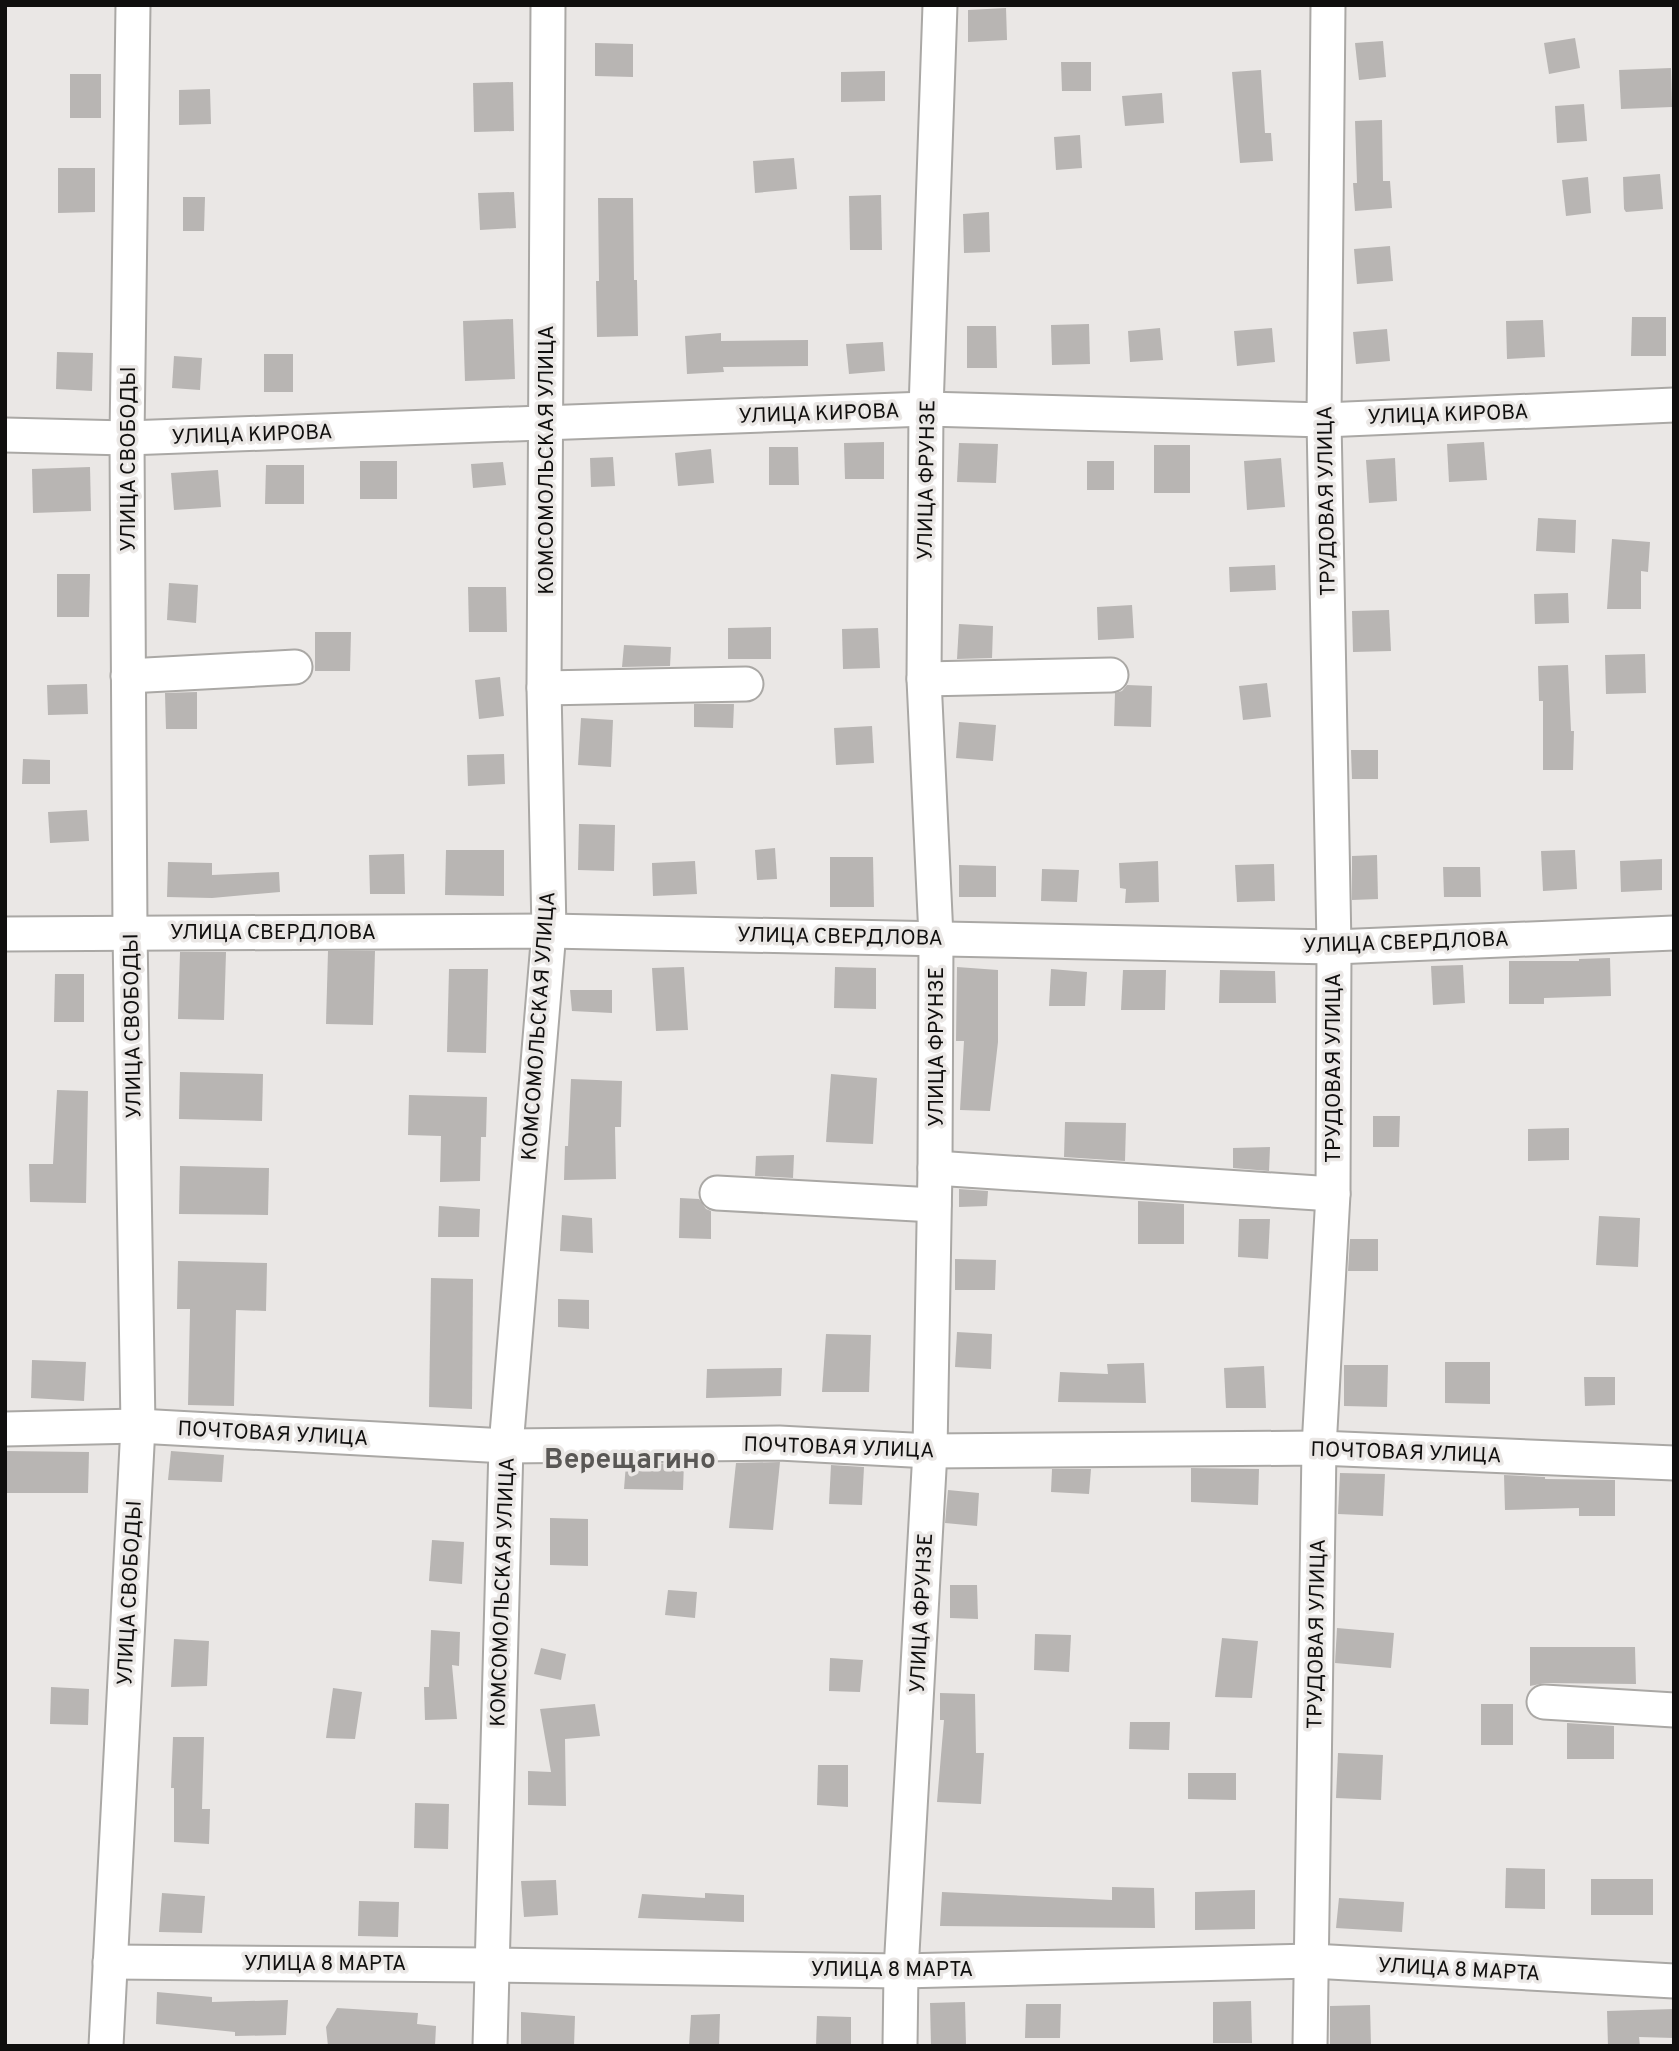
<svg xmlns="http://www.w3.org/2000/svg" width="1679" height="2051" viewBox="0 0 1679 2051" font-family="Overpass,sans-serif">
<rect width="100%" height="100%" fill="#eae7e5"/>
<g fill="#b8b5b3">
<polygon points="1006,8 1007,40 968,42 968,10"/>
<polygon points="1575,38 1580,68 1549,74 1544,43"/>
<polygon points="1383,41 1386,77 1359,80 1355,43"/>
<polygon points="595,43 633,44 633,77 595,76"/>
<polygon points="1061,62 1091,62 1091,91 1062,91"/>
<polygon points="1671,68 1672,107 1621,109 1619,70"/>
<polygon points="1261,70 1265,133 1271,133 1273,161 1240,163 1232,72"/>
<polygon points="885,71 885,101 841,102 841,72"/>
<rect x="70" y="74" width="31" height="44"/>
<polygon points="513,82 514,131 474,132 473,83"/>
<polygon points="210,89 211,124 179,125 179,90"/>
<polygon points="1162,93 1164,123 1125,126 1122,96"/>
<polygon points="1584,104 1587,141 1557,143 1555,106"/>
<polygon points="1382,120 1383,181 1390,181 1392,208 1355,211 1353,183 1357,183 1355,121"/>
<polygon points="1080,135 1082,168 1056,170 1054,137"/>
<polygon points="794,158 797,189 755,193 753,161"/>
<polygon points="58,168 95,168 95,212 58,213"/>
<polygon points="1660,174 1663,209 1626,212 1624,209 1623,177"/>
<polygon points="1588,177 1591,213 1566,216 1562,180"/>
<polygon points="514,192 516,228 480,230 478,193"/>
<polygon points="881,195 882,250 850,250 849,196"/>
<polygon points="183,197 205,197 204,231 183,231"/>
<polygon points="598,198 633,198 634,280 637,280 638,336 597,337 596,281 599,281"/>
<polygon points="989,212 990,252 964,253 963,214"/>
<polygon points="1390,246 1393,281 1357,284 1354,249"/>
<polygon points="1632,317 1666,317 1666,356 1631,356"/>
<polygon points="513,319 515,379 465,381 463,321"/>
<polygon points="1543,320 1545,357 1507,359 1506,321"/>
<polygon points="1089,324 1090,364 1052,365 1051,325"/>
<polygon points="967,326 996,326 997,368 967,368"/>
<polygon points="1160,328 1163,360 1130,362 1128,331"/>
<polygon points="1272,328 1275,362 1237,366 1234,331"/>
<polygon points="1387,329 1390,361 1356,364 1353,332"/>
<polygon points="721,333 721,341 808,340 808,366 723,367 724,372 687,374 685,336"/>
<polygon points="883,342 885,371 849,374 846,344"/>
<polygon points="57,352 93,353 92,391 56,389"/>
<rect x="264" y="354" width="29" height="38"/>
<polygon points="174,356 202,358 200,390 172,388"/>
<polygon points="884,442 884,479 845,479 844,443"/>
<polygon points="1484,442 1487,480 1449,482 1447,444"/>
<polygon points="959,443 998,444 996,483 957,482"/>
<rect x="1154" y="445" width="36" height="48"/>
<polygon points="769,447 798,447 799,485 769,485"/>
<polygon points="711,449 714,483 678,486 675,453"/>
<polygon points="613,457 615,486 591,487 590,458"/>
<polygon points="1281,458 1285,507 1247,510 1244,461"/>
<polygon points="1395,458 1397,501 1369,503 1366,460"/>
<rect x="360" y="461" width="37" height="38"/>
<rect x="1087" y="461" width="27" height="29"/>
<polygon points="503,462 506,485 473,488 471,464"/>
<polygon points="266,465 304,465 304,504 265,504"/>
<polygon points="90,467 91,511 33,513 32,469"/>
<polygon points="218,470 221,507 174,510 171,473"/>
<polygon points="1538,518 1576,520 1575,553 1536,551"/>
<polygon points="1612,539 1650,542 1648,572 1641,571 1641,609 1607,609"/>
<polygon points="1275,565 1276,590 1230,592 1229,567"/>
<polygon points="57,574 90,574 89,617 57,617"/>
<polygon points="169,583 198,585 196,623 167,620"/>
<polygon points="468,587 506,587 507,632 469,632"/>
<polygon points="1568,593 1569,623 1535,624 1534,594"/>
<polygon points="1132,605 1134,638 1098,640 1097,607"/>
<polygon points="1389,610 1391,651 1353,652 1352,611"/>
<polygon points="959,624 993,626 992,658 957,659"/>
<polygon points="771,627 771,659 728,659 728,628"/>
<polygon points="878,628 880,668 843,669 842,629"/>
<polygon points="315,632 351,632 350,671 315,671"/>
<polygon points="624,645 671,647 670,666 622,667"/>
<polygon points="1645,654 1646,693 1606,694 1605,655"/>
<polygon points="1568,665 1571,731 1574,731 1573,770 1543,770 1543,701 1539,701 1538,666"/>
<polygon points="500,677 504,716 479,719 475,680"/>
<polygon points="1267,683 1271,717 1243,720 1239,686"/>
<polygon points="87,684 88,714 48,715 47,685"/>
<polygon points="1127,685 1152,686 1151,727 1114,726 1115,693 1122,691"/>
<polygon points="197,692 197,729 166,729 165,693"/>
<polygon points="694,704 734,704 733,728 694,727"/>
<polygon points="581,718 613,720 611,767 578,765"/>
<polygon points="959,722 996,725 993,761 956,758"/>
<polygon points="872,726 874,763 836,765 834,728"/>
<polygon points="1351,750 1378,750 1378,779 1352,779"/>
<polygon points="504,754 505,784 468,786 467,755"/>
<polygon points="23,759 50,760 50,784 22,784"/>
<polygon points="87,810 89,841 50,843 48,812"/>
<polygon points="579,824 615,825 614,871 578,870"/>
<polygon points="775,848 777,879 757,880 755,850"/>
<polygon points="446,850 504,850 504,896 445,895"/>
<polygon points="1575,850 1577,889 1543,891 1541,851"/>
<polygon points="404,854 405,894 370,894 369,855"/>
<polygon points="1377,855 1378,899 1352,900 1352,856"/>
<polygon points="830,857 873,857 874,907 830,907"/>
<polygon points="1662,859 1662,890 1621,892 1620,861"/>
<polygon points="695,861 697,894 653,896 652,863"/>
<polygon points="1158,861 1159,902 1125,903 1126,889 1120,888 1119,863"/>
<polygon points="168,862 212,863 212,875 279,872 280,892 212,898 167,897"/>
<polygon points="1274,864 1275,901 1237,902 1235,865"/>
<polygon points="959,865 996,866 996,897 959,897"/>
<polygon points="1443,867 1480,867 1481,897 1444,897"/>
<polygon points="1042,869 1079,870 1077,902 1041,901"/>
<polygon points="328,951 375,951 373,1025 326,1024"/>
<polygon points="180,952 226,952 224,1020 178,1019"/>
<polygon points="1610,958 1611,996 1544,998 1544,1004 1509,1004 1509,961 1579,961 1579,959"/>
<polygon points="1463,965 1465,1003 1433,1005 1431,966"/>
<polygon points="684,967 688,1030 656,1031 652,968"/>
<polygon points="835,967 876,968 876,1009 834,1008"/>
<polygon points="957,967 998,970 998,1042 990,1111 960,1110 964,1041 956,1041"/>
<polygon points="449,969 488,969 486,1053 447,1052"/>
<polygon points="1051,969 1087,972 1085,1006 1049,1006"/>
<polygon points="1123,970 1166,970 1165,1010 1121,1010"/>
<polygon points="1220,970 1275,971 1276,1003 1219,1003"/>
<polygon points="55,974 84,974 84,1022 54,1022"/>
<polygon points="570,990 612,990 612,1013 572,1011"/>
<polygon points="180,1072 263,1074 262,1121 179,1119"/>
<polygon points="831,1074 877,1078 873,1144 826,1142"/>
<polygon points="571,1079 622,1081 621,1127 615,1127 616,1179 564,1180 565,1146 568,1146"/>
<polygon points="57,1090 88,1091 86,1203 30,1202 29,1164 53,1164"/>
<polygon points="409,1095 487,1097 486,1137 481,1137 480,1181 440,1182 441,1136 408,1135"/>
<polygon points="1373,1116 1400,1116 1399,1147 1373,1147"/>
<polygon points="1065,1122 1126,1123 1125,1161 1064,1157"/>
<polygon points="1569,1128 1569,1160 1528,1161 1528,1129"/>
<polygon points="1270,1147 1269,1171 1233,1168 1233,1148"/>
<polygon points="794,1155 793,1178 755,1176 756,1156"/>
<polygon points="180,1166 269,1168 268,1215 179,1214"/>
<polygon points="959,1189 988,1191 987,1206 959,1207"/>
<polygon points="680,1198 699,1199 706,1209 711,1211 711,1239 679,1238"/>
<polygon points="1138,1201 1184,1204 1184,1244 1138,1244"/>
<polygon points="439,1206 480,1209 479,1237 438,1237"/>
<polygon points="562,1215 592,1218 593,1253 560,1251"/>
<polygon points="1599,1216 1640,1218 1638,1267 1596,1265"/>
<polygon points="1239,1219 1270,1219 1268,1259 1238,1257"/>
<polygon points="1350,1239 1378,1239 1378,1271 1348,1271"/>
<polygon points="955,1259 996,1260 995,1290 955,1290"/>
<polygon points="178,1261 267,1263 266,1311 236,1310 234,1406 188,1405 190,1309 177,1309"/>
<polygon points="431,1278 473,1279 472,1409 429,1407"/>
<polygon points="558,1299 589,1300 589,1329 558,1327"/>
<polygon points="957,1332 992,1334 991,1369 955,1367"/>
<polygon points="826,1334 871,1335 869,1392 822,1392"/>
<polygon points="32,1360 86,1362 84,1401 31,1398"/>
<polygon points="1445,1362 1490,1362 1490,1404 1445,1403"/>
<polygon points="1144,1363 1146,1403 1058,1402 1060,1372 1108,1374 1107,1364"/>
<polygon points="1344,1365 1388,1365 1387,1407 1344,1406"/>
<polygon points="1264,1366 1266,1408 1226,1408 1224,1368"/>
<polygon points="782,1368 781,1396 706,1398 707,1369"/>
<polygon points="1584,1377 1615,1377 1615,1405 1585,1406"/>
<polygon points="5,1451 89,1452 88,1493 5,1493"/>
<polygon points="171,1451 224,1455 222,1482 168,1480"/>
<polygon points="780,1462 773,1530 729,1528 736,1463"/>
<polygon points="684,1463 683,1490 624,1489 626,1464"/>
<polygon points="831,1465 864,1467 862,1505 829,1504"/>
<polygon points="1191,1468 1259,1469 1258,1505 1191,1502"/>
<polygon points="1052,1469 1091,1469 1089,1494 1051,1492"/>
<polygon points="1340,1473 1385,1474 1383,1516 1338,1514"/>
<polygon points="1504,1475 1545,1477 1545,1479 1615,1480 1615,1516 1579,1516 1579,1508 1505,1510"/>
<polygon points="948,1490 979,1493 977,1526 945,1523"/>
<polygon points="550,1518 588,1519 588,1566 550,1565"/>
<polygon points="432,1540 464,1542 462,1584 429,1581"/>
<polygon points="950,1585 977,1585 978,1619 950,1618"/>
<polygon points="668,1590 697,1592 695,1618 665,1615"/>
<polygon points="1337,1628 1394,1633 1391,1668 1335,1663"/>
<polygon points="431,1630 460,1632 459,1666 452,1665 457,1719 425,1720 424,1687 429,1687"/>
<polygon points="1035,1634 1071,1635 1069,1672 1034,1670"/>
<polygon points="1222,1638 1258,1641 1252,1698 1215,1697"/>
<polygon points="174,1639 209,1641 207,1686 171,1687"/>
<polygon points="1530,1647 1635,1647 1636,1684 1545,1683 1530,1686"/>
<polygon points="541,1648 566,1654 561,1680 534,1674"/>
<polygon points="830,1658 863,1660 860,1692 829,1691"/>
<polygon points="51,1687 89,1689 88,1725 50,1724"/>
<polygon points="333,1688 362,1692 355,1739 326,1738"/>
<polygon points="940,1693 975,1694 976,1753 984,1753 981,1804 937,1802 944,1720 940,1720"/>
<polygon points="595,1704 600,1736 565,1739 566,1806 528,1805 528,1771 551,1772 540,1709"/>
<rect x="1481" y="1704" width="32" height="41"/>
<polygon points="1130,1722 1170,1722 1169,1750 1129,1749"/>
<polygon points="1567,1723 1614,1726 1614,1759 1567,1759"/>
<polygon points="173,1737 204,1737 202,1809 210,1809 209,1844 174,1842 174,1788 171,1788"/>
<polygon points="1338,1753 1383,1755 1381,1800 1336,1798"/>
<polygon points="818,1765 848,1765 848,1807 817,1805"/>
<polygon points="1188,1773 1236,1773 1236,1800 1188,1799"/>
<polygon points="415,1803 449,1804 448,1849 414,1848"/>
<polygon points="1506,1868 1545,1869 1545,1909 1505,1908"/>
<rect x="1591" y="1879" width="62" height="36"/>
<polygon points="556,1880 558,1915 524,1917 521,1881"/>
<polygon points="1112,1887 1154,1888 1155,1928 940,1926 942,1892 1112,1900"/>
<polygon points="1255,1890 1255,1929 1195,1930 1195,1892"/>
<polygon points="162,1893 205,1896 202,1933 159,1932"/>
<polygon points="705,1893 744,1895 744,1922 638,1918 642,1894 705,1898"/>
<polygon points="1339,1898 1404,1902 1402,1932 1336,1928"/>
<polygon points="359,1901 399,1902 398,1937 358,1936"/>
<polygon points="157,1992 212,1997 212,2002 288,2000 286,2035 235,2036 235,2032 156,2024"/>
<polygon points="1251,2001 1252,2043 1213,2043 1213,2002"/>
<polygon points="965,2002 966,2044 931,2045 930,2003"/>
<polygon points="1026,2004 1061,2004 1060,2038 1025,2038"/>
<polygon points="1370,2005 1371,2046 1330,2046 1330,2006"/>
<polygon points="337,2008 418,2013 417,2024 436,2026 435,2046 328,2046 326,2027"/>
<polygon points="1674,2009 1674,2038 1639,2037 1640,2046 1608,2046 1607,2011"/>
<polygon points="521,2012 575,2016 574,2046 521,2046"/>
<polygon points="720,2014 719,2046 689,2046 691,2015"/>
<polygon points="817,2016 851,2017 851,2046 816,2046"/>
</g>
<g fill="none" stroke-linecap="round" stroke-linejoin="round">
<g stroke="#aaa8a5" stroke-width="37">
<g id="minor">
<polyline points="5,435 127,438 926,409 1324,420 1674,405"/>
<polyline points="128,676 295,667"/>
<polyline points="924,679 1111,675"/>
<polyline points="544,688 746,684"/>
<polyline points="5,934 549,931 1334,947 1674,933"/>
<polyline points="935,1168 1333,1194"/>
<polyline points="717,1193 934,1205"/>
<polyline points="5,1429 138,1426 506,1446 779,1443 930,1451 1319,1448 1674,1463"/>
<polyline points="1544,1702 1674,1710"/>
<polyline points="110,1962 491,1965 901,1971 1312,1961 1674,1981"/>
<polyline points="106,2046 138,1426 130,932 127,438 133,5"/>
<polyline points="490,2046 506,1446 549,931 544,688 548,5"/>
<polyline points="900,2046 901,1971 930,1451 935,1168 936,937 924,679 926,409 940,5"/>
<polyline points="1310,2046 1319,1448 1333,1194 1334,947 1324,420 1328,5"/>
</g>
</g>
<use href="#minor" stroke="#fff" stroke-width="33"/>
</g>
<g text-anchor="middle" stroke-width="7" stroke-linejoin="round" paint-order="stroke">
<g font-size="21" fill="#100f0e" stroke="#eae7e5">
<text transform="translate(819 413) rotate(-2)" y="7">УЛИЦА КИРОВА</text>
<text transform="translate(1448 414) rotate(-2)" y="7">УЛИЦА КИРОВА</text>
<text transform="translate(252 434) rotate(-2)" y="7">УЛИЦА КИРОВА</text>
<text transform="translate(128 459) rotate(-90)" y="7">УЛИЦА СВОБОДЫ</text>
<text transform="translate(546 460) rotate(-90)" y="7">КОМСОМОЛЬСКАЯ УЛИЦА</text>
<text transform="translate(926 480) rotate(-89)" y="7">УЛИЦА ФРУНЗЕ</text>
<text transform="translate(1326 501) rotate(-91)" y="7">ТРУДОВАЯ УЛИЦА</text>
<text x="273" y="939">УЛИЦА СВЕРДЛОВА</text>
<text transform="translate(840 936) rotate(1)" y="7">УЛИЦА СВЕРДЛОВА</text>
<text transform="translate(1406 942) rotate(-2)" y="7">УЛИЦА СВЕРДЛОВА</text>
<text transform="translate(132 1026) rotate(-91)" y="7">УЛИЦА СВОБОДЫ</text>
<text transform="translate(538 1026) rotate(-86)" y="7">КОМСОМОЛЬСКАЯ УЛИЦА</text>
<text transform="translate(936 1047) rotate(-90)" y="7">УЛИЦА ФРУНЗЕ</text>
<text transform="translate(1333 1068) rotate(-90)" y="7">ТРУДОВАЯ УЛИЦА</text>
<text transform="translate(273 1433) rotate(3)" y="7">ПОЧТОВАЯ УЛИЦА</text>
<text transform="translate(839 1447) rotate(2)" y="7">ПОЧТОВАЯ УЛИЦА</text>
<text transform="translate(1406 1452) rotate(2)" y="7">ПОЧТОВАЯ УЛИЦА</text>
<text transform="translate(502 1592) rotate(-88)" y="7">КОМСОМОЛЬСКАЯ УЛИЦА</text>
<text transform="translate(129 1593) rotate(-87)" y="7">УЛИЦА СВОБОДЫ</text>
<text transform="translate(921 1613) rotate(-87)" y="7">УЛИЦА ФРУНЗЕ</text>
<text transform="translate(1316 1634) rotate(-89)" y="7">ТРУДОВАЯ УЛИЦА</text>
<text x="325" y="1970">УЛИЦА 8 МАРТА</text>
<text x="892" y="1976">УЛИЦА 8 МАРТА</text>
<text transform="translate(1459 1969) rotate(3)" y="7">УЛИЦА 8 МАРТА</text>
</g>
<g font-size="28" font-weight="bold" fill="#595755" stroke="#eae7e5">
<text x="630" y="1468">Верещагино</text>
</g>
</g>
<rect width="1679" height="2051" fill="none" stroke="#100f0e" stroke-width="14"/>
</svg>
